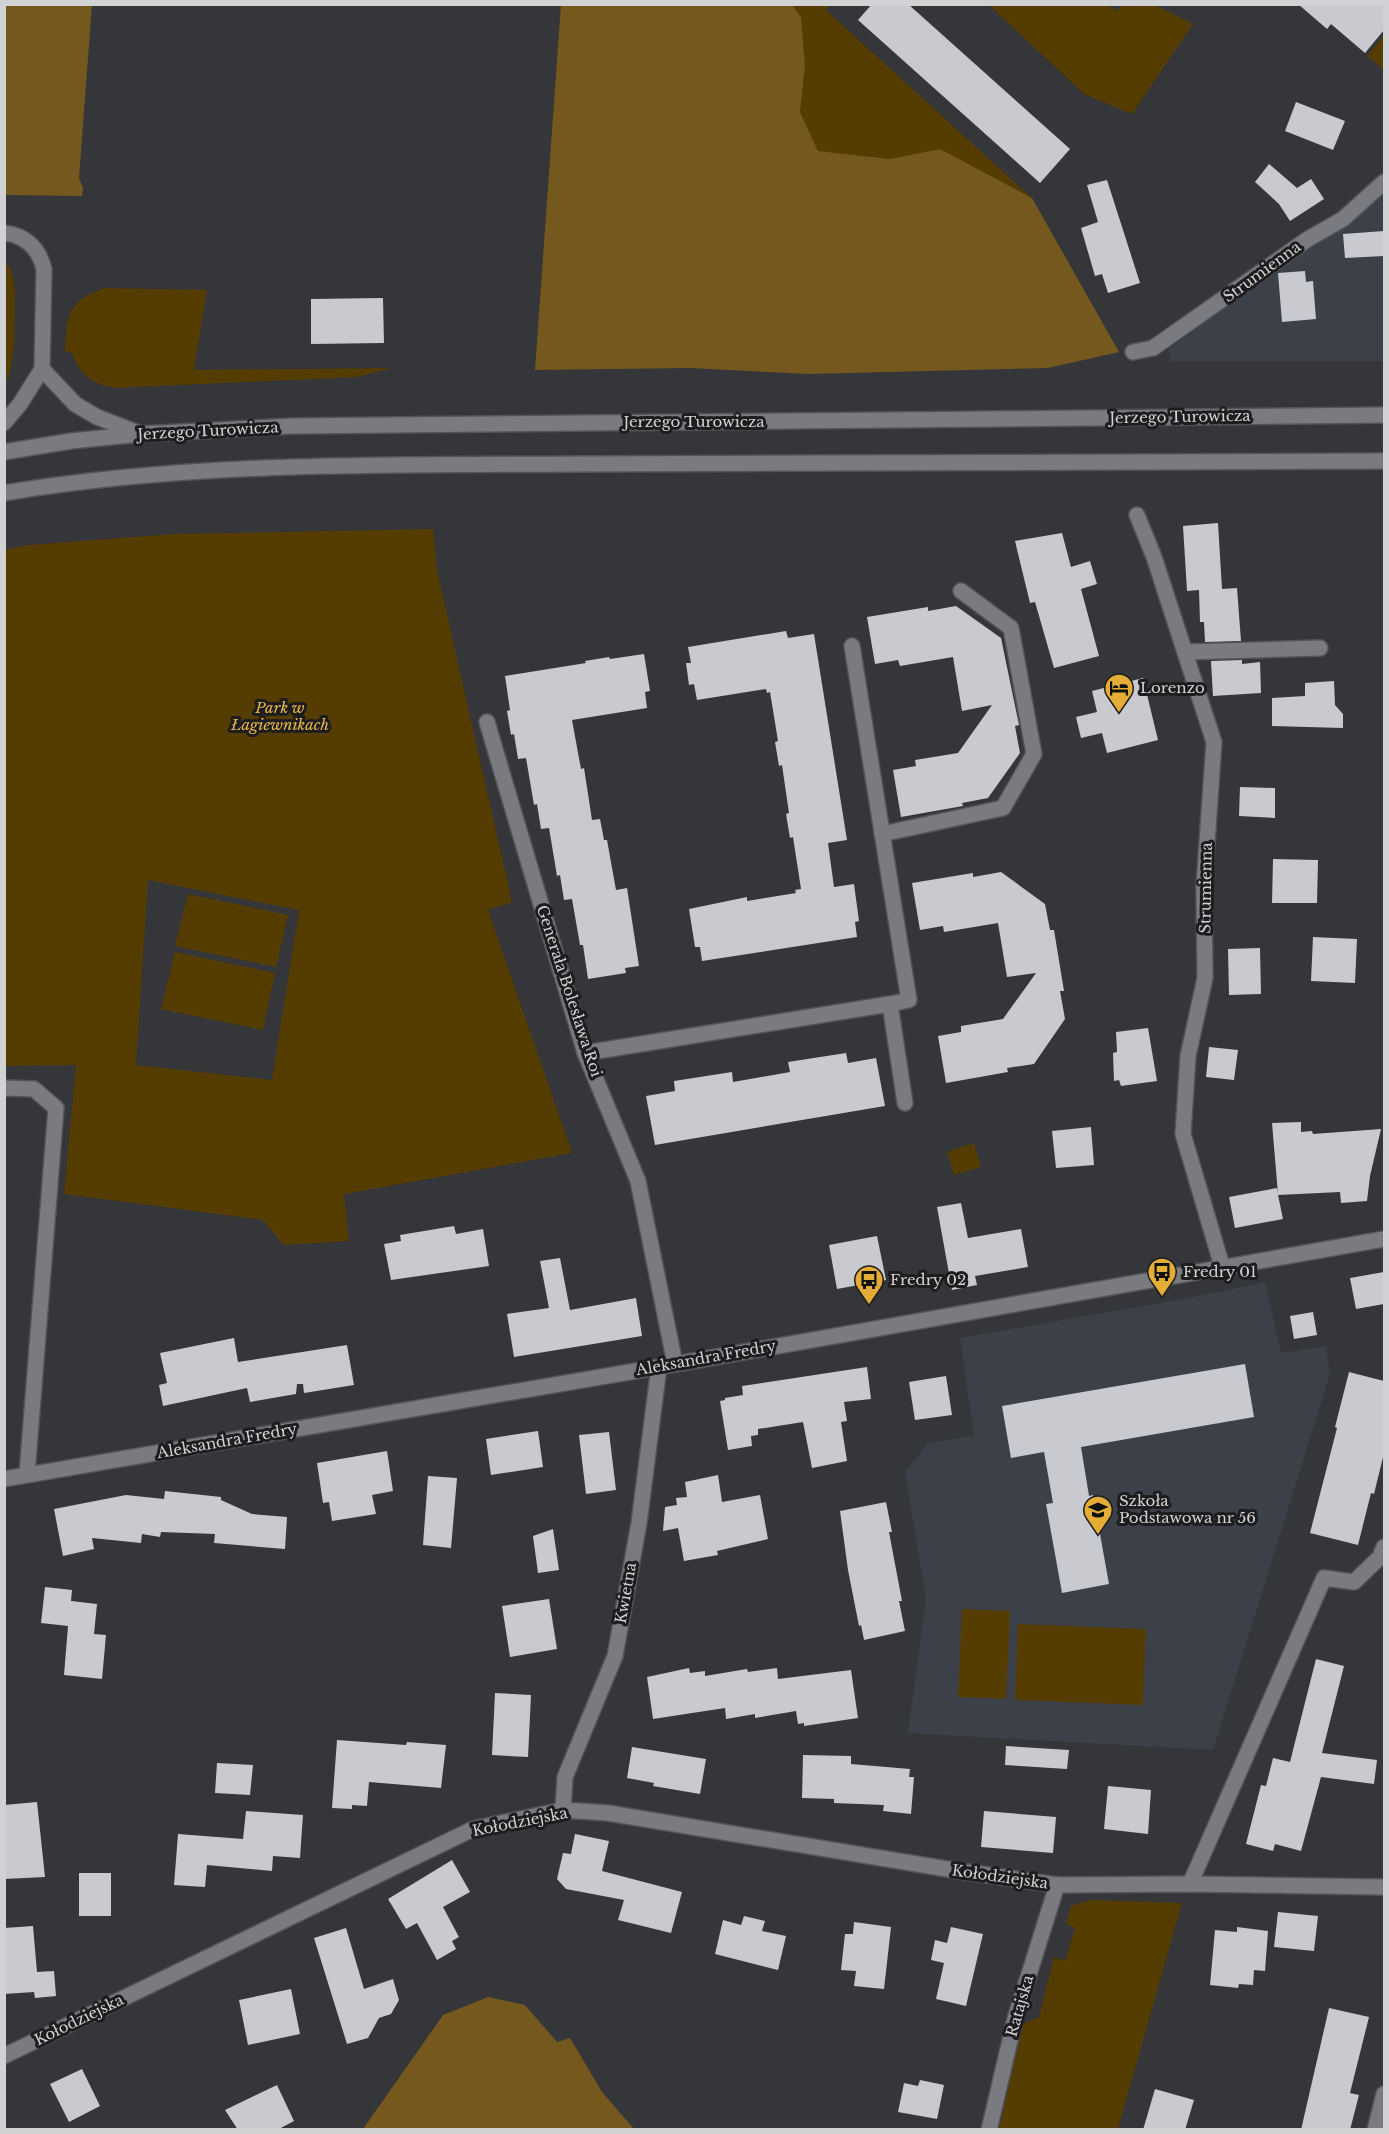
<svg xmlns="http://www.w3.org/2000/svg" width="1389" height="2134" viewBox="0 0 1389 2134" font-family="'Libre Baskerville',serif">
<rect width="100%" height="100%" fill="#343639"/>
<g fill="#3c4049">
<polygon points="1384,188 1384,361 1170,361 1169,349"/>
<polygon points="1265,1282 1281,1353 1326,1346 1330,1374 1213,1750 908,1733 926,1598 905,1472 928,1443 974,1436 960,1338 1210,1294"/>
</g>
<g fill="#553c00" fill-rule="evenodd">
<polygon points="792,5 830,5 826,10 1032,198 940,149 891,159 818,151 800,112 805,66 801,18"/>
<polygon points="1108,5 1117,11 1122,5 1155,5 1193,24 1132,114 1084,94 989,5"/>
<polygon points="1384,35 1384,70 1367,56"/>
<path d="M5,262l6,7 4,16h-2l2,4c-1,30 3,67 -10,95z"/>
<path d="M105,288l102,2 -13,80 198,-2 -35,9 -242,11c-24,-4 -35,-14 -44,-36h-6c1,-37 3,-52 40,-64z"/>
<path d="M433,529l4,41 75,332 -24,8 84,243 -228,41 5,47 -65,4 -21,-25 -199,-26 12,-129 -71,1v-516l23,-5 146,-11zM148,880l151,30 -27,170 -136,-15z"/>
<polygon points="188,894 288,915 276,967 175,946"/>
<polygon points="175,952 275,973 263,1030 161,1009"/>
<polygon points="974,1143 981,1167 954,1175 947,1152"/>
<polygon points="962,1609 1010,1611 1006,1699 958,1697"/>
<polygon points="1018,1624 1146,1629 1143,1705 1015,1700"/>
<polygon points="1090,1900 1182,1903 1118,2129 999,2129 1023,2024 1039,2017 1054,1957 1065,1961 1075,1928 1066,1924 1071,1906"/>
</g>
<g fill="#74581d">
<polygon points="5,4 92,5 79,178 83,188 82,196 5,195"/>
<polygon points="561,4 792,5 801,17 805,66 800,112 818,151 890,159 940,149 1032,198 1119,352 1048,368 809,374 690,368 535,370"/>
<polygon points="488,1997 525,2005 557,2042 570,2038 602,2092 634,2129 363,2129 443,2015"/>
</g>
<g fill="#c8cacf">
<polygon points="872,4 908,4 1070,149 1040,183 858,20"/>
<polygon points="1298,4 1384,4 1384,30 1365,53 1331,24 1327,29"/>
<polygon points="1296,102 1345,121 1333,150 1285,131"/>
<polygon points="1269,164 1297,188 1311,179 1324,199 1290,221 1279,204 1255,182"/>
<polygon points="1107,180 1140,283 1108,293 1102,274 1095,276 1081,228 1098,222 1087,185"/>
<polygon points="1384,231 1384,256 1345,258 1343,234"/>
<polygon points="1305,271 1306,282 1313,281 1316,319 1282,322 1278,273"/>
<polygon points="383,298 384,343 311,344 311,299"/>
<polygon points="1218,523 1222,589 1237,588 1241,641 1205,642 1204,622 1200,622 1199,590 1187,591 1183,526"/>
<polygon points="1062,533 1071,567 1090,561 1097,584 1081,589 1099,656 1054,668 1035,602 1030,603 1015,541"/>
<polygon points="956,606 1001,638 1019,725 1015,726 1020,753 988,798 962,803 963,806 901,817 893,770 916,766 915,760 958,753 992,705 962,711 953,657 900,666 898,660 875,664 867,617 928,607 928,611"/>
<polygon points="786,631 788,638 814,634 847,840 828,843 834,887 854,884 859,921 855,922 857,937 702,961 700,947 695,947 689,909 747,897 747,901 796,893 795,890 801,889 793,837 790,838 786,814 789,813 782,765 779,766 775,742 778,741 770,692 767,693 766,689 697,700 694,684 689,685 686,663 691,663 688,647"/>
<polygon points="644,654 650,691 645,692 647,708 572,720 581,769 584,768 592,820 600,819 604,840 607,840 616,890 627,888 639,966 625,968 626,973 588,979 583,945 580,945 572,899 564,900 560,875 557,876 549,828 541,829 537,804 534,805 526,758 518,759 514,734 511,735 507,711 510,710 505,676 586,663 585,661 609,657 610,659"/>
<polygon points="1242,660 1242,664 1260,662 1261,693 1213,696 1211,661"/>
<polygon points="1143,678 1158,740 1107,753 1102,733 1081,738 1076,717 1097,712 1092,691"/>
<polygon points="1334,681 1335,705 1343,714 1343,728 1272,726 1272,698 1305,696 1305,683"/>
<polygon points="1240,787 1275,788 1275,818 1239,816"/>
<polygon points="1273,859 1318,860 1317,903 1272,903"/>
<polygon points="1001,872 1045,904 1050,930 1054,930 1064,991 1060,991 1065,1019 1034,1064 1007,1068 1008,1072 946,1083 938,1036 961,1032 961,1026 1003,1019 1036,973 1007,977 998,923 944,932 943,926 920,930 912,883 973,873 973,877"/>
<polygon points="1313,937 1357,939 1355,983 1311,981"/>
<polygon points="1260,948 1261,994 1229,995 1228,949"/>
<polygon points="1148,1028 1157,1081 1121,1086 1119,1080 1114,1081 1113,1053 1117,1052 1116,1032"/>
<polygon points="1209,1047 1238,1050 1234,1080 1206,1077"/>
<polygon points="846,1053 848,1063 876,1058 885,1106 655,1145 646,1096 675,1091 674,1081 732,1072 733,1082 790,1072 788,1062"/>
<polygon points="1301,1122 1301,1132 1312,1131 1313,1134 1381,1129 1370,1176 1367,1201 1341,1203 1340,1192 1278,1195 1283,1219 1235,1228 1229,1197 1277,1188 1278,1194 1272,1123"/>
<polygon points="1091,1127 1094,1165 1056,1168 1052,1131"/>
<polygon points="961,1203 968,1238 1021,1229 1028,1267 975,1276 977,1285 952,1290 937,1207"/>
<polygon points="454,1226 456,1234 483,1229 489,1266 391,1280 384,1244 401,1241 400,1235"/>
<polygon points="877,1236 886,1280 837,1289 829,1245"/>
<polygon points="560,1258 570,1310 636,1298 642,1336 514,1357 507,1314 549,1308 540,1261"/>
<polygon points="1384,1272 1384,1304 1356,1309 1350,1278"/>
<polygon points="1313,1312 1317,1335 1294,1339 1290,1316"/>
<polygon points="234,1338 238,1362 347,1345 354,1385 304,1393 303,1384 297,1384 296,1394 250,1402 247,1388 163,1406 159,1385 167,1383 160,1353"/>
<polygon points="1245,1364 1254,1417 1081,1447 1089,1496 1093,1495 1109,1584 1062,1593 1046,1504 1053,1503 1044,1452 1011,1458 1002,1406"/>
<polygon points="867,1367 871,1399 844,1402 847,1421 841,1422 847,1461 812,1468 803,1422 758,1429 758,1435 751,1436 752,1446 728,1450 720,1401 725,1400 725,1398 743,1395 742,1386"/>
<polygon points="1349,1372 1384,1381 1384,1453 1374,1494 1371,1493 1358,1545 1310,1533 1337,1428 1335,1427"/>
<polygon points="946,1376 952,1415 915,1420 909,1382"/>
<polygon points="538,1431 543,1467 491,1475 486,1439"/>
<polygon points="609,1432 616,1490 586,1494 579,1435"/>
<polygon points="387,1451 393,1491 372,1495 376,1514 332,1521 329,1502 323,1503 317,1463"/>
<polygon points="718,1475 722,1502 760,1495 768,1539 717,1551 718,1555 684,1561 678,1528 663,1531 665,1507 677,1505 676,1498 687,1497 685,1482"/>
<polygon points="428,1476 457,1478 451,1548 423,1545"/>
<polygon points="165,1491 221,1497 221,1500 252,1514 287,1517 285,1549 214,1543 215,1534 161,1532 160,1537 142,1534 141,1543 92,1538 94,1549 63,1556 54,1509 126,1495 164,1499"/>
<polygon points="886,1502 892,1532 889,1532 902,1601 899,1601 905,1631 864,1640 861,1625 859,1626 848,1570 840,1511"/>
<polygon points="553,1529 559,1570 538,1573 533,1536"/>
<polygon points="45,1587 72,1590 71,1601 97,1604 94,1634 106,1635 102,1679 64,1675 68,1626 41,1623"/>
<polygon points="549,1599 557,1649 510,1657 502,1606"/>
<polygon points="1316,1659 1344,1666 1322,1753 1377,1760 1374,1784 1321,1777 1301,1851 1275,1844 1273,1851 1246,1844 1261,1785 1266,1786 1273,1758 1290,1762"/>
<polygon points="689,1668 690,1673 705,1671 705,1676 747,1669 748,1672 777,1668 778,1679 851,1670 858,1718 804,1726 804,1723 798,1724 796,1711 755,1718 755,1714 726,1719 725,1708 653,1719 647,1677"/>
<polygon points="495,1693 531,1695 528,1757 492,1755"/>
<polygon points="337,1740 406,1745 407,1742 446,1745 441,1788 369,1782 367,1806 352,1805 352,1809 332,1808"/>
<polygon points="1006,1746 1069,1750 1067,1769 1005,1765"/>
<polygon points="632,1747 706,1759 700,1794 653,1786 654,1783 627,1778"/>
<polygon points="803,1755 851,1756 851,1764 910,1769 909,1777 914,1777 911,1814 883,1811 884,1805 834,1803 834,1799 802,1798"/>
<polygon points="217,1763 253,1765 250,1795 215,1793"/>
<polygon points="1108,1786 1151,1790 1148,1834 1104,1829"/>
<polygon points="37,1802 45,1877 4,1879 4,1805"/>
<polygon points="246,1811 303,1815 300,1858 273,1856 272,1871 207,1865 205,1887 174,1885 178,1834 243,1839"/>
<polygon points="984,1811 1056,1817 1053,1853 981,1847"/>
<polygon points="575,1834 609,1841 602,1871 682,1892 671,1933 618,1920 624,1900 566,1889 557,1879 563,1853 571,1854"/>
<polygon points="452,1860 470,1892 443,1907 459,1937 452,1941 456,1949 437,1960 417,1923 406,1929 388,1899"/>
<rect x="79" y="1873" width="32" height="43"/>
<polygon points="1278,1912 1318,1916 1314,1951 1274,1947"/>
<polygon points="744,1916 765,1921 762,1931 786,1936 778,1970 715,1954 723,1920 741,1925"/>
<polygon points="854,1922 891,1927 884,1989 854,1986 856,1971 841,1970 845,1934 853,1934"/>
<polygon points="33,1926 37,1972 54,1971 56,1996 35,1998 34,1992 4,1994 4,1928"/>
<polygon points="951,1927 983,1934 966,2006 936,1999 944,1963 931,1960 935,1940 947,1943"/>
<polygon points="1237,1927 1268,1931 1265,1971 1254,1970 1253,1985 1239,1984 1238,1988 1210,1985 1215,1930 1237,1932"/>
<polygon points="346,1928 364,1989 393,1979 399,2000 391,2014 379,2018 368,2038 347,2044 314,1938"/>
<polygon points="291,1989 300,2034 248,2045 239,2000"/>
<polygon points="1329,2008 1369,2017 1350,2093 1359,2095 1350,2130 1301,2130"/>
<polygon points="82,2069 100,2106 69,2122 50,2084"/>
<polygon points="920,2080 944,2085 937,2119 898,2112 904,2083 918,2086"/>
<polygon points="277,2085 294,2121 277,2130 238,2130 225,2110"/>
<polygon points="1155,2089 1194,2100 1185,2130 1143,2130"/>
</g>
<g fill="none" stroke-linecap="round" stroke-linejoin="round">
<g stroke="#525357" stroke-width="18">
<g id="minor">
<path d="M4,233c22,2 35,16 40,36l-2,100 -22,35 -16,19"/>
<polyline points="1133,352 1153,348 1308,239 1343,219 1384,182"/>
<polyline points="42,369 75,404 97,417 141,434"/>
<polyline points="1137,515 1154,557 1214,742 1204,886 1205,978 1188,1056 1183,1134 1222,1266"/>
<polyline points="852,646 909,1000 890,1004 905,1103"/>
<polyline points="1185,652 1320,648"/>
<polyline points="487,722 585,1053 638,1181 675,1364"/>
<polyline points="882,834 1003,808 1034,754 1011,628 961,591"/>
<polyline points="585,1053 890,1004"/>
<polyline points="4,1088 34,1089 56,1108 27,1474"/>
<polyline points="563,1810 565,1777 615,1656 639,1523 659,1367"/>
<polyline points="1190,1884 1324,1578 1354,1582 1380,1557 1384,1547"/>
<polyline points="4,2056 473,1829 563,1810 608,1813 953,1870 1057,1885 1190,1884 1384,1887"/>
<polyline points="989,2130 1015,2019 1057,1885"/>
<polyline points="1375,2130 1384,2094"/>
</g>
</g>
<g stroke="#525357" stroke-width="18">
<polyline id="tertiary" points="4,1479 659,1367 1384,1239"/>
</g>
<g stroke="#525357" stroke-width="18">
<g id="secondary">
<polyline points="4,452 71,441 141,434 293,426 1384,415"/>
<path d="M4,493c192,-32 388,-28 582,-29 266,-2 532,-1 798,-3"/>
</g>
</g>
<use href="#minor" stroke="#797b80" stroke-width="15"/>
<use href="#tertiary" stroke="#797b80" stroke-width="15"/>
<use href="#secondary" stroke="#797b80" stroke-width="15"/>
</g>
<defs>
<g id="hotel-pin" transform="scale(1.5)"><path d="M0 17L-7.5 6A9.5 9.5 0 1 1 7.5 6Z" fill="#e4ad35" stroke="#1d1d1f"/><path d="M-6-4.5h1.5V1H6V5H4.5V3h-9V5H-6ZM-4 0a1.8 1.8 0 1 1 3.6 0ZM.5 0V-2.5h3Q6-2.5 6 0Z" fill="#111"/></g>
<g id="bus-pin" transform="scale(1.5)"><path d="M0 17L-7.5 6A9.5 9.5 0 1 1 7.5 6Z" fill="#e4ad35" stroke="#1d1d1f"/><path d="M-5-6H5V4H4V6H2V4H-2V6H-4V4H-5ZM-3.5-4V0h7V-4ZM-3.5 1.2v1.5H-2V1.2ZM2 1.2v1.5H3.5V1.2Z" fill="#111"/></g>
<g id="school-pin" transform="scale(1.5)"><path d="M0 17L-7.5 6A9.5 9.5 0 1 1 7.5 6Z" fill="#e4ad35" stroke="#1d1d1f"/><path d="M0-5L7-2L0 1L-7-2ZM-4 1L0 2.5L4 1V4Q0 6-4 4Z" fill="#111"/></g>
</defs>
<g fill-rule="evenodd">
<use href="#hotel-pin" x="1119" y="688"/>
<use href="#bus-pin" x="1162" y="1272"/>
<use href="#bus-pin" x="869" y="1280"/>
<use href="#school-pin" x="1098" y="1510"/>
</g>
<g text-anchor="middle" stroke-width="6" stroke-linejoin="round" paint-order="stroke">
<g font-size="15" fill="#d1d2d4" stroke="#1d1d1f">
<text transform="translate(1262 272) rotate(-36)" y="5">Strumienna</text>
<text transform="translate(1180 417) rotate(-1)" y="5">Jerzego Turowicza</text>
<text x="694" y="427">Jerzego Turowicza</text>
<text transform="translate(208 431) rotate(-3)" y="5">Jerzego Turowicza</text>
<text transform="translate(1206 888) rotate(-89)" y="5">Strumienna</text>
<text transform="translate(569 991) rotate(72)" y="5">Generała Bolesława Roi</text>
<text transform="translate(706 1358) rotate(-10)" y="5">Aleksandra Fredry</text>
<text transform="translate(227 1441) rotate(-10)" y="5">Aleksandra Fredry</text>
<text transform="translate(626 1593) rotate(-80)" y="5">Kwietna</text>
<text transform="translate(520 1822) rotate(-11)" y="5">Kołodziejska</text>
<text transform="translate(1000 1877) rotate(8)" y="5">Kołodziejska</text>
<text transform="translate(1020 2006) rotate(-74)" y="5">Ratajska</text>
<text transform="translate(79 2020) rotate(-26)" y="5">Kołodziejska</text>
</g>
<g font-size="15" fill="#d1d2d4" stroke="#1d1d1f" text-anchor="start">
<text x="1140" y="693">Lorenzo</text>
<text x="1183" y="1277">Fredry 01</text>
<text x="890" y="1285">Fredry 02</text>
<text x="1119" y="1506">Szkoła<tspan x="1119" dy="17">Podstawowa nr 56</tspan></text>
</g>
<g font-size="15" font-style="italic" fill="#eab74d" stroke="#1d1d1f">
<text x="280" y="713">Park w<tspan x="280" dy="17">Łagiewnikach</tspan></text>
</g>
</g>
<rect width="1389" height="2134" fill="none" stroke="#d1d2d4" stroke-width="12"/>
</svg>
